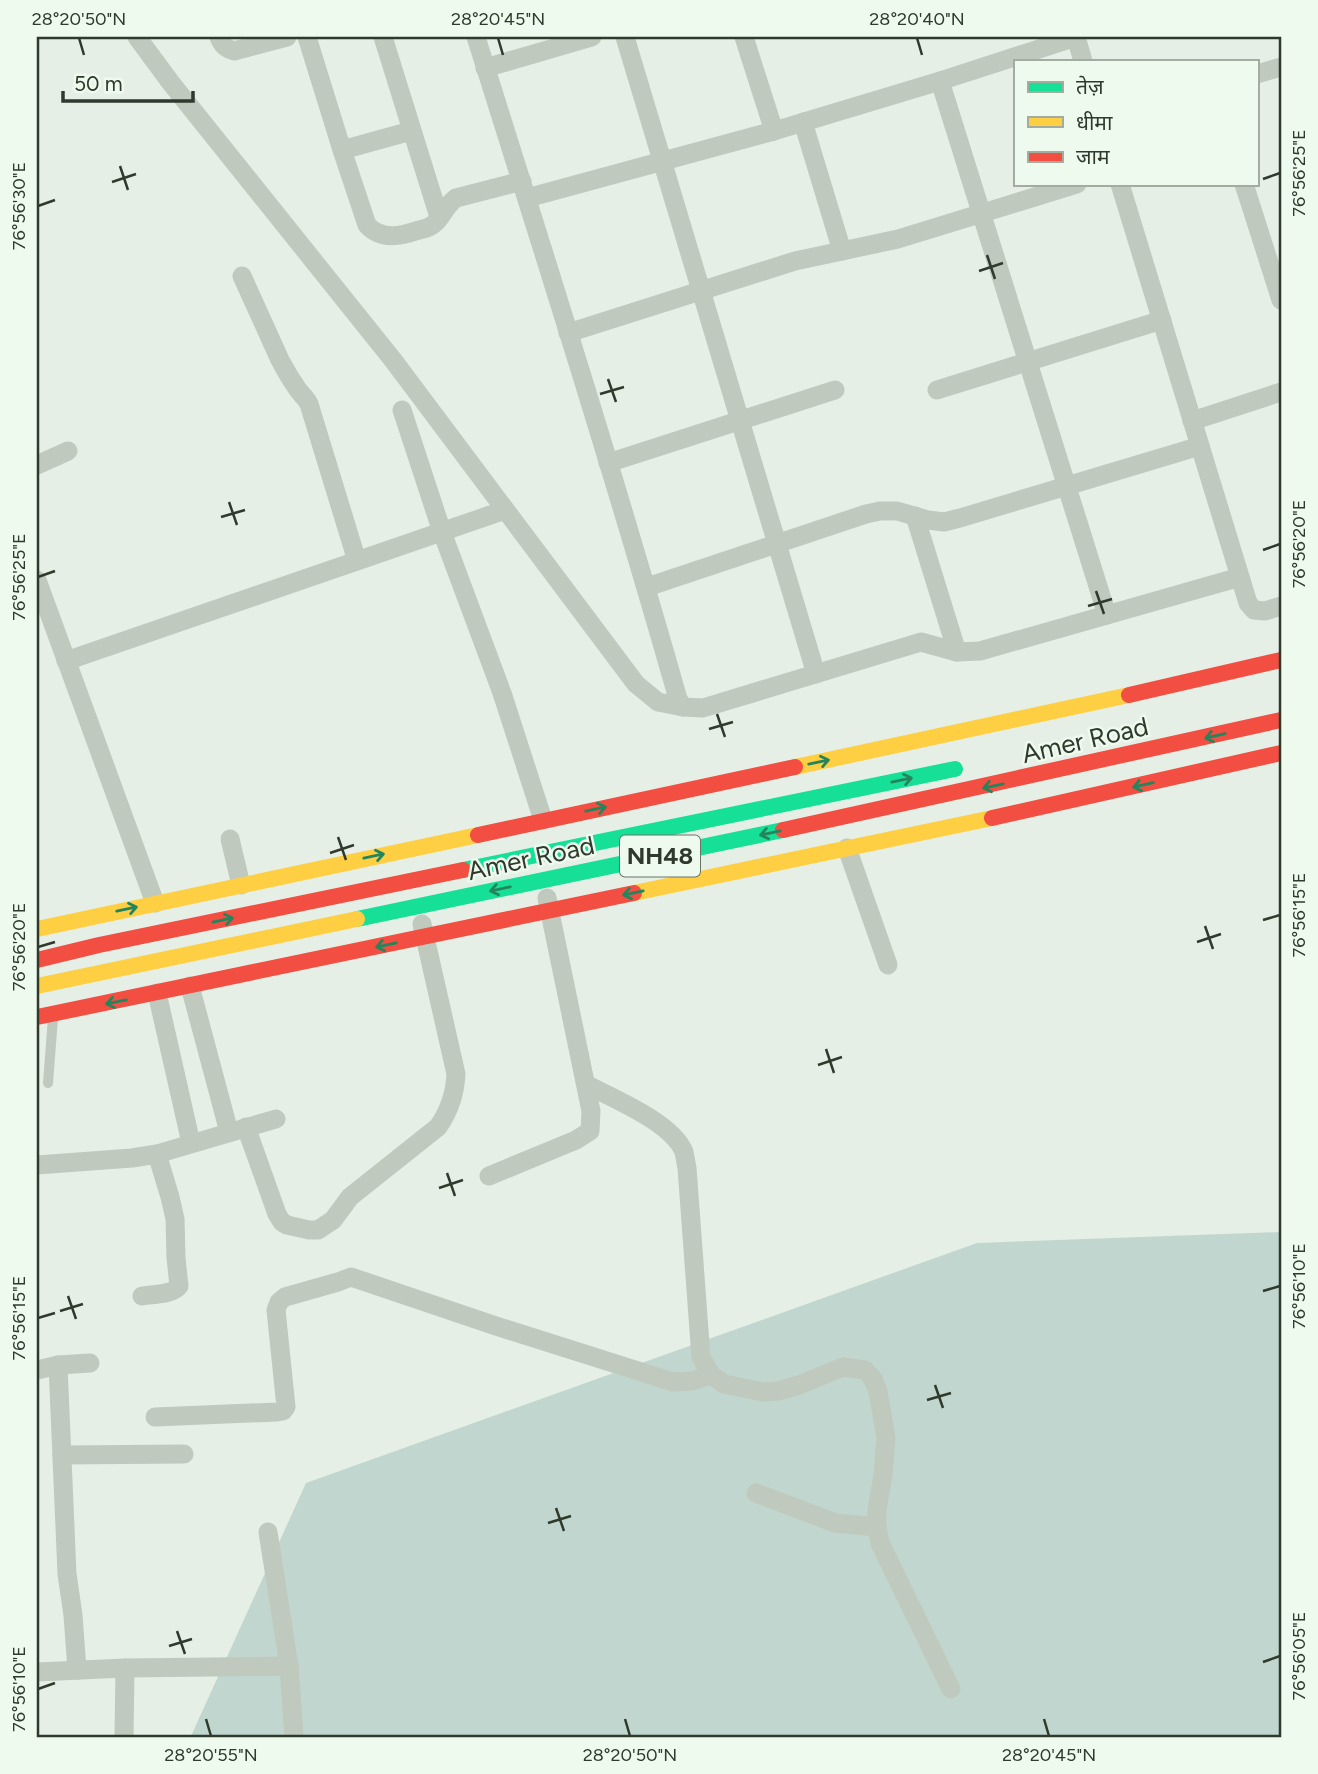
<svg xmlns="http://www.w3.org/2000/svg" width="1318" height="1774" viewBox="0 0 1318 1774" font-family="Figtree,'Noto Sans Devanagari',sans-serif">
<rect width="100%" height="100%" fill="#e6efe6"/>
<polygon fill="#c1d6ce" points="1281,1232 1281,1737 192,1737 191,1736 306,1483 977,1243"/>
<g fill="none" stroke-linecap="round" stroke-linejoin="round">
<polyline stroke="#bfc9be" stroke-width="10" points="48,1083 53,1018"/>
<g stroke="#bfc9be" stroke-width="19">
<polyline points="137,37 171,83 393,360 636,684 658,702 683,707"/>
<path d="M219,37c3,8 6,11 15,14l53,-14"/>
<path d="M307,37l35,113 25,75c15,16 34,11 52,5 5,-1 12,-3 16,-7 8,-7 10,-17 21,-25l66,-17"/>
<polyline points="383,37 439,217"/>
<path d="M476,37c69,220 139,440 202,662l5,8 20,1 218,-66 36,10 23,-1 260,-74"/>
<polyline points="625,37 816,674"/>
<polyline points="744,37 774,131"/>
<polyline points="1076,37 1083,61"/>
<polyline points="485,68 592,37"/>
<polyline points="1257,74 1281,67"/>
<polyline points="940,81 1107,615"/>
<polyline points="803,122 842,251"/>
<polyline points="342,150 411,131"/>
<polyline points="1120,184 1248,603 1254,610 1265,611 1281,606"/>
<polyline points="1244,184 1281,300"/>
<polyline points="527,198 774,131 940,81 1076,37"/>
<path d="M242,276l38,84c5,9 9,17 15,25 4,8 10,11 14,19l48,157"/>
<polyline points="568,333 795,261 898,239 1077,184"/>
<polyline points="937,390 1162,320"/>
<polyline points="402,410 442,532 502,693 543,820"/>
<polyline points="1192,421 1281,392"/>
<polyline points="608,463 835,390"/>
<polyline points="37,465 68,451"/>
<polyline points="915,516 957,652"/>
<polyline points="37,580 155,903"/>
<polyline points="647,587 866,514 880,511 897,511 928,520 944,522 960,518 1200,446"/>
<polyline points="66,661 505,510"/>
<polyline points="230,839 241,885"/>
<polyline points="847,848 888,965"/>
<polyline points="190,986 229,1132"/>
<polyline points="157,993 191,1143"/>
<path d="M586,1084c27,15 86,38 98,68 1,5 2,11 3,16l14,189 10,18 13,9 39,8 15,-1 21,-6 44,-18 22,3 8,9 5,12 8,47 -3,37 -6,35v17l3,16 71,146"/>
<path d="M246,1127l31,87 5,8 5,3 22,5h9l15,-10 17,-23 88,-70c12,-17 17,-33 18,-53l-34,-150"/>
<polyline points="37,1165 132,1158 157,1154 276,1119"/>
<polyline points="489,1176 576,1140 590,1131 591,1111 547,898"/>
<path d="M142,1296c12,-2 30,-1 37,-10l-3,-28 -1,-39 -5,-22 -13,-43"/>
<polyline points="58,1365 67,1574 73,1615 77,1670"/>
<polyline points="37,1370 58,1365 90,1363"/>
<polyline points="155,1417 277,1412 283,1411 286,1407 276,1310 279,1302 285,1297 338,1282 351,1277 496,1326 673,1382 692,1381 711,1375"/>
<polyline points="62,1455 184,1454"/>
<polyline points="756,1493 835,1523 877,1527"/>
<polyline points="268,1532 289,1666"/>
<polyline points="37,1672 125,1668 289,1666 294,1737"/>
<polyline points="124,1737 125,1668"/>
</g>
<g stroke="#16e098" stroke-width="16">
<polyline points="463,870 955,769"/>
<polyline points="357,919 783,830"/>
</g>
<g stroke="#ffcf43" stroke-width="16">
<polyline points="795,767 1129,695"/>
<polyline points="634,893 992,818"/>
<polyline points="37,929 478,835"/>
<polyline points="37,986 357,919"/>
</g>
<g stroke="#f24e42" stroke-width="16">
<polyline points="1129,695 1281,660"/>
<polyline points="992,818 1281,753"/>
<polyline points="783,830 1281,720"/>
<polyline points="478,835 795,767"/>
<polyline points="37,960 99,945 463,870"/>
<polyline points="37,1017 634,893"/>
</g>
</g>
<defs><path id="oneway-shaft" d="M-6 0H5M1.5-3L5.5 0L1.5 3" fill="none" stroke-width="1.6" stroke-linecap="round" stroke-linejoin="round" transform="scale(1.75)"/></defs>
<g stroke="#24855d">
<use href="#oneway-shaft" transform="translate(1215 736) rotate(167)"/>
<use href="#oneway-shaft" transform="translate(819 762) rotate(-12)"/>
<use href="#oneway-shaft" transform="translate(902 780) rotate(-12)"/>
<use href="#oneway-shaft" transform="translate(1143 785) rotate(167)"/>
<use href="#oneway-shaft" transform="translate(993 786) rotate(168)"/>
<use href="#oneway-shaft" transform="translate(596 809) rotate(-12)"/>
<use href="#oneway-shaft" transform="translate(770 833) rotate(168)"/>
<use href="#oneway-shaft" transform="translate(374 856) rotate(-12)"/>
<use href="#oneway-shaft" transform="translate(500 889) rotate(168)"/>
<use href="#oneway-shaft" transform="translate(633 893) rotate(168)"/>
<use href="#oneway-shaft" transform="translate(127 909) rotate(-12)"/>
<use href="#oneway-shaft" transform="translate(223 920) rotate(-12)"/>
<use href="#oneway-shaft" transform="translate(386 945) rotate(168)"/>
<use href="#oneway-shaft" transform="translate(116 1002) rotate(169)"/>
</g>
<path fill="none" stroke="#2f3a2c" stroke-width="2.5" d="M79,38l5,17M498,38l5,17M917,38l5,17M120,166l8,24M1263,179l17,-6M112,182l24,-8M38,206l17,-6M987,255l8,24M979,271l24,-8M608,379l8,23M600,394l24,-7M229,502l8,23M221,517l24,-7M1263,550l17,-6M38,577l17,-6M1096,591l8,23M1088,606l24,-7M717,714l8,23M709,729l24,-7M338,837l8,23M330,853l24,-8M1263,920l17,-5M1205,926l8,23M1197,942l24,-8M38,947l17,-5M826,1049l8,24M818,1065l24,-8M447,1173l8,23M439,1188l24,-8M1263,1291l17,-5M68,1296l8,23M60,1311l23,-7M38,1318l17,-5M935,1385l8,23M927,1400l24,-7M556,1508l8,23M548,1523l23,-7M177,1631l8,23M169,1646l23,-7M1263,1662l17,-6M38,1689l17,-6M206,1719l5,17M625,1719l5,17M1044,1719l5,17"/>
<g text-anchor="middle" stroke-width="5" stroke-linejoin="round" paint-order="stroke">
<rect fill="#eefaee" stroke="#687466" stroke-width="2" x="620" y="835.5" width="80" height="41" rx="5"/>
<g font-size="24" font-weight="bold" fill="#2f3a2c">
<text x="660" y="864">NH48</text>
</g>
<g font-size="26" fill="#2f3a2c" stroke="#eefaee">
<text transform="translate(1085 740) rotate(-13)" y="9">Amer Road</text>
<text transform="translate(531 858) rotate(-12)" y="9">Amer Road</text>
</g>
</g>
<rect width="1318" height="1774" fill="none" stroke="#eefaee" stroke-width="77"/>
<rect x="1014" y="60" width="245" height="126" fill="#eefaee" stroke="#a2ada0" stroke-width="2"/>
<rect x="1028" y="82" width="35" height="10" fill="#16e098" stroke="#a2ada0" stroke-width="2"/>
<text x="1076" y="94" font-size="21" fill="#2f3a2c">तेज़</text>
<rect x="1028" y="117" width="35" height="10" fill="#ffcf43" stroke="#a2ada0" stroke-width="2"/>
<text x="1076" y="130" font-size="21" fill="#2f3a2c">धीमा</text>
<rect x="1028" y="152" width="35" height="10" fill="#f24e42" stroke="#a2ada0" stroke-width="2"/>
<text x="1076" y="164" font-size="21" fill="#2f3a2c">जाम</text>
<path d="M63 91v10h130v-10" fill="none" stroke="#2f3a2c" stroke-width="3.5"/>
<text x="74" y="91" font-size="21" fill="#2f3a2c" stroke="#eefaee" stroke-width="5" paint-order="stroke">50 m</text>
<rect x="38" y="38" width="1242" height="1698" fill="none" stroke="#2f3a2c" stroke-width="2.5"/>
<g font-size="18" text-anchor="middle" fill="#2f3a2c">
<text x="79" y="25">28°20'50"N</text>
<text x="498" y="25">28°20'45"N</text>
<text x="917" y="25">28°20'40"N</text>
<text transform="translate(1299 173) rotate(-90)" y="6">76°56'25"E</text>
<text transform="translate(19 206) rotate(-90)" y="6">76°56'30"E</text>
<text transform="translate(1299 544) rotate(-90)" y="6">76°56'20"E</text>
<text transform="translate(19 577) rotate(-90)" y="6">76°56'25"E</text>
<text transform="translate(1299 915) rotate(-90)" y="6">76°56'15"E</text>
<text transform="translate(19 947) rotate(-90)" y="6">76°56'20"E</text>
<text transform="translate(1299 1286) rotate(-90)" y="6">76°56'10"E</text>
<text transform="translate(19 1318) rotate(-90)" y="6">76°56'15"E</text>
<text transform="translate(1299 1656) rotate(-90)" y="6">76°56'05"E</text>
<text transform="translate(19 1689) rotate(-90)" y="6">76°56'10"E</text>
<text x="211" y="1761">28°20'55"N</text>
<text x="630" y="1761">28°20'50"N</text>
<text x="1049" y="1761">28°20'45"N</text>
</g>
</svg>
